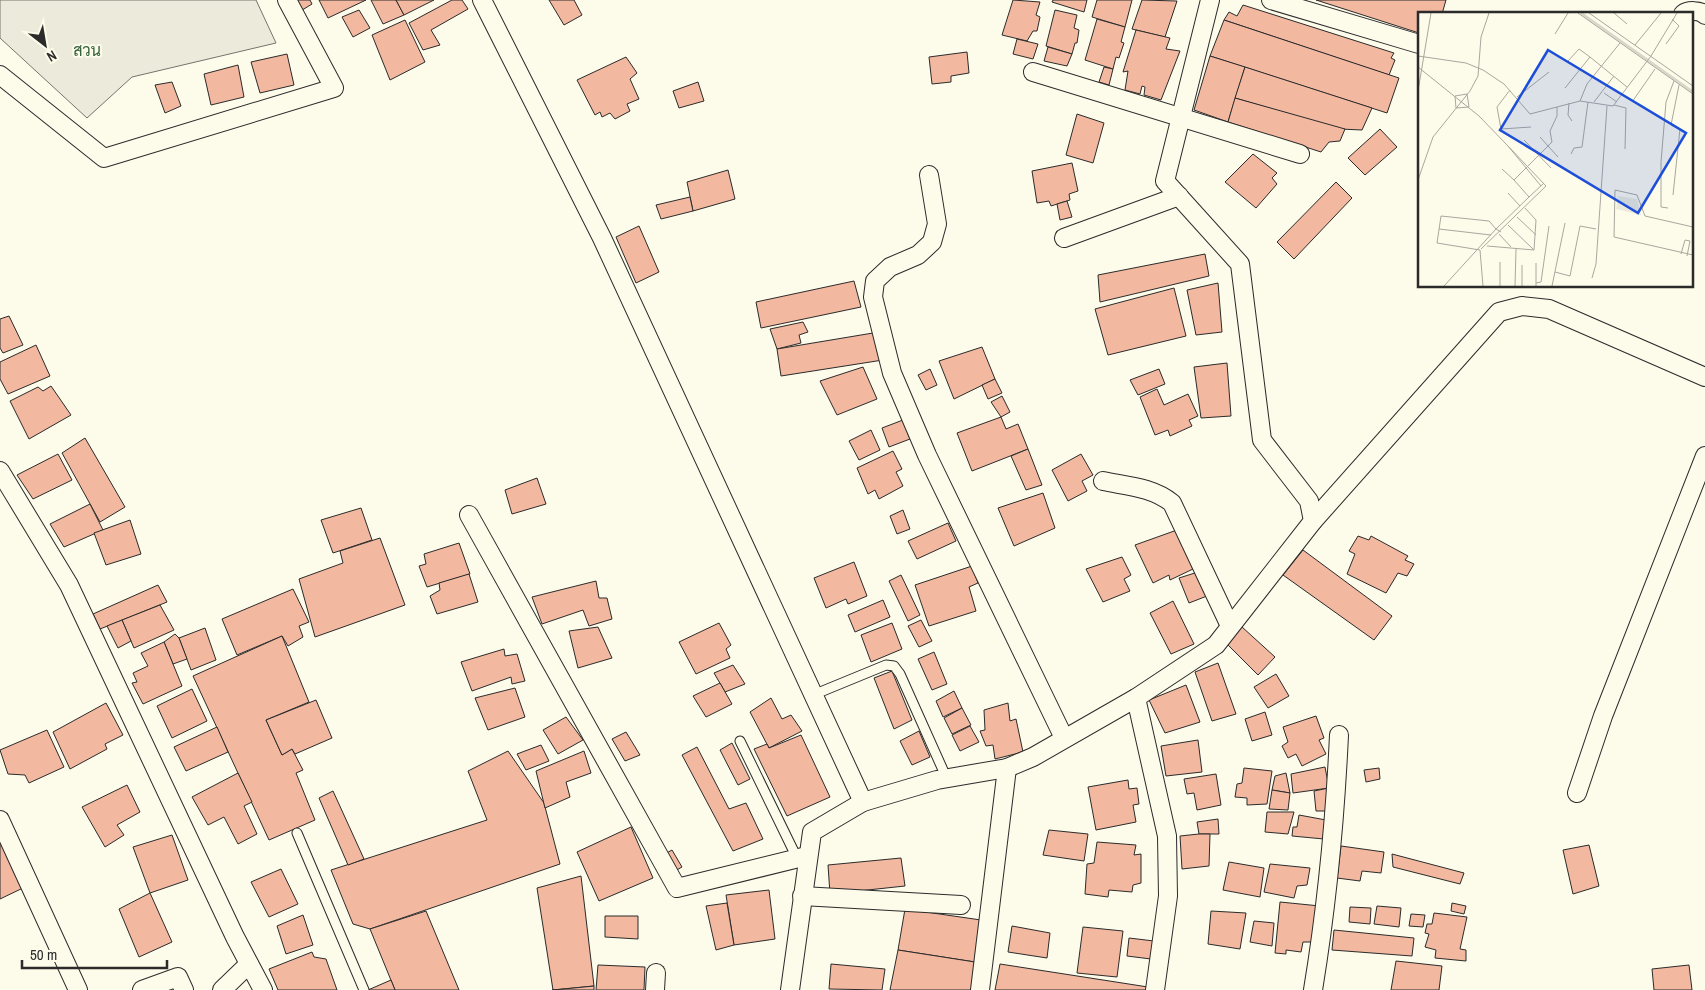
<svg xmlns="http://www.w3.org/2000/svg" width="1705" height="990" viewBox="0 0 1705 990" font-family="'Archivo Narrow',Sarabun,sans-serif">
<rect width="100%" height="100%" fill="#fdfbea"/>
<polygon fill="#ecebdb" stroke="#74746e" points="0,0 256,0 276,43 132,77 87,118 0,38"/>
<g fill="#f2b8a0" stroke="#2b2b2b">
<polygon points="293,0 310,0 312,4 299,12"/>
<polygon points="319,0 366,0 328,18"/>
<polygon points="371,0 396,0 404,15 383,24"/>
<polygon points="396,0 434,0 404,15"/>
<polygon points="452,0 462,0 468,9 431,30 440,45 423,50 409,23"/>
<polygon points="549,0 574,0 582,15 564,25"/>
<polygon points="1013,0 1040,2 1036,15 1040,17 1037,31 1033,31 1027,41 1002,35"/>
<polygon points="1053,0 1087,0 1084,12 1052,2"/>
<polygon points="1097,0 1132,0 1125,27 1092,17"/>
<polygon points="1142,0 1177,1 1165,37 1132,29"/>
<polygon points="1316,0 1446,0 1442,14 1419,14 1419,33"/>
<polygon points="1243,5 1394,53 1391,58 1395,60 1389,75 1224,20 1229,12 1237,16"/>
<polygon points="359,10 370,28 353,37 342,17"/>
<polygon points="1055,10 1077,15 1074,28 1079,30 1077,43 1075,43 1072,54 1046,46"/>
<polygon points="1097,19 1125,27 1121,42 1124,43 1119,58 1116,57 1113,69 1085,60"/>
<polygon points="405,20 425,62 390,80 372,35"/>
<polygon points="1224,20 1399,78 1387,113 1210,56"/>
<polygon points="1136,30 1170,38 1166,49 1180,51 1161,100 1144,95 1145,87 1142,86 1140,94 1125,90 1128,71 1123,72"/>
<polygon points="1017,39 1038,44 1033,59 1013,54"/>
<polygon points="1048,47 1072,54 1067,66 1044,61"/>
<polygon points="967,52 969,73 951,76 951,82 932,84 929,57"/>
<polygon points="287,54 294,85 260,93 251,62"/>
<polygon points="1210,56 1245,67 1228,122 1194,110"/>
<polygon points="626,57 637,73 630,79 639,99 627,104 630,111 615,119 610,113 602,117 600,112 595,115 577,80"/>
<polygon points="238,65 244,97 211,105 204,74"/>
<polygon points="1104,67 1113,69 1109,85 1099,82"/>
<polygon points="1245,67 1372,108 1362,130 1340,129 1235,98"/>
<polygon points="172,82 181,106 165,113 155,85"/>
<polygon points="698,82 704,101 679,108 673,91"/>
<polygon points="1235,98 1345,129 1340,141 1329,142 1321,152 1228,122"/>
<polygon points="1077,114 1104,123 1093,163 1066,155"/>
<polygon points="1380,129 1397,147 1365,175 1348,158"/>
<polygon points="1253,154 1277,173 1272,178 1277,184 1256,208 1225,182"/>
<polygon points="1072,163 1078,191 1069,194 1070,200 1051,206 1049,201 1037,203 1032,171"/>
<polygon points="728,170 735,199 693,211 687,182"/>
<polygon points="1336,182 1352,198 1294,259 1277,242"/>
<polygon points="690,197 693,211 661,219 656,205"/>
<polygon points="1067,201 1072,217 1060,220 1057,204"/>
<polygon points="639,226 659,272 636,283 616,237"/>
<polygon points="1205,254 1209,276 1100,302 1098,275"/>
<polygon points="854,281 861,307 761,328 756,302"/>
<polygon points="1218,283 1222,332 1196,335 1187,290"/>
<polygon points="1174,288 1186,336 1108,355 1095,309"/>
<polygon points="9,316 23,345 3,353 0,348 0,319"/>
<polygon points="803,322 808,332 799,335 801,343 777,349 770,329"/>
<polygon points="879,332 883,360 781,376 777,349"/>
<polygon points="36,345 50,376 8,394 0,379 0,362"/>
<polygon points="982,347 995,379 954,399 939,361"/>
<polygon points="1227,363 1231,416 1201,418 1194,367"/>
<polygon points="863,367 877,399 837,415 820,381"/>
<polygon points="930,369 937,385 926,390 918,375"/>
<polygon points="1159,369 1165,384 1138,395 1130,380"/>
<polygon points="995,379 1002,393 988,399 982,385"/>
<polygon points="51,386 71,415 29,439 10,401 38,387 43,391"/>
<polygon points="1157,389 1164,405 1188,394 1198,416 1189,420 1192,426 1170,436 1168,430 1155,435 1140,397"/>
<polygon points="1002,396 1010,412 1001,417 991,402"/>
<polygon points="1001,417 1006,429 1018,424 1028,449 972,471 957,433"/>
<polygon points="903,420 910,439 889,447 882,428"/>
<polygon points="871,430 880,450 859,460 849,441"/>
<polygon points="85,438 125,507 100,522 62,453"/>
<polygon points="1028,449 1042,485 1026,490 1011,456"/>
<polygon points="893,451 902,469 896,472 903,486 879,499 875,490 868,494 857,468"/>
<polygon points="58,454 72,480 33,499 17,475"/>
<polygon points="1081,454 1093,475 1082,481 1087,491 1068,501 1052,470"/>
<polygon points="537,478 546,504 512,514 505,490"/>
<polygon points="1043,493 1055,528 1014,546 998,508"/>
<polygon points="90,504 103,530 64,547 50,524"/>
<polygon points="361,508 372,540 333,553 321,520"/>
<polygon points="903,510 910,529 897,534 890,516"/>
<polygon points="130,520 141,554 106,565 94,533"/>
<polygon points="948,523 956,541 917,559 908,541"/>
<polygon points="1177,530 1193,569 1170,580 1169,575 1153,583 1135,545"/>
<polygon points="1358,536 1369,540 1371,536 1408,556 1405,560 1414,564 1407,576 1398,573 1386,593 1347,574 1355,554 1349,551"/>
<polygon points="380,538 405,605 315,637 299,579 343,563 340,551"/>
<polygon points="459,543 470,574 427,587 419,566 426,564 424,554"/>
<polygon points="1303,550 1392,616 1374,640 1283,575"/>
<polygon points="1122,557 1131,575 1124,579 1130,591 1103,602 1086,569"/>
<polygon points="854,562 867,596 848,604 846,599 826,608 814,578"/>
<polygon points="972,566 978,583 969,587 976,611 929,626 915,585"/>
<polygon points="1198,572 1207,596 1189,603 1179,578"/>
<polygon points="469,574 478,602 437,614 430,596 440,590 439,583"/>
<polygon points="901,575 920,615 908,621 889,581"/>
<polygon points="596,581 599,598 607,598 612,619 589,626 583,610 542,624 532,597"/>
<polygon points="158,585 167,602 100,629 93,614"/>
<polygon points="293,589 309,622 299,626 303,637 288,646 282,636 237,655 222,619"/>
<polygon points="883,600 890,617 855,632 848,615"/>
<polygon points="1173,601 1194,644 1171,654 1150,613"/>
<polygon points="160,605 174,630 134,648 122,620"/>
<polygon points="122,620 131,641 118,648 107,626"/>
<polygon points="921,620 932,641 919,647 908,626"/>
<polygon points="719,623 731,645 726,649 730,658 696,674 679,642"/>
<polygon points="892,623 902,649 871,662 861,635"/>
<polygon points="598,627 612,658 578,668 569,631"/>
<polygon points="1242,627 1275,657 1258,675 1226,643"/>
<polygon points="205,628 216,660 191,670 179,638"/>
<polygon points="175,634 179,638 187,659 173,664 164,642"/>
<polygon points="282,636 309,702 266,720 282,755 292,749 303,770 296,773 315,820 269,840 193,676"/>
<polygon points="164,642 182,686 143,704 132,683 137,682 133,673 148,666 141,653"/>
<polygon points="504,649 505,656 517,654 525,681 512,684 511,677 472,691 461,662"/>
<polygon points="934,652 947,684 932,690 918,659"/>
<polygon points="1218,663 1236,714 1212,721 1195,672"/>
<polygon points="733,665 745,684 725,692 714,673"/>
<polygon points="892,671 912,720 894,729 874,678"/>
<polygon points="1276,674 1289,696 1268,708 1254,687"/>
<polygon points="720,683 732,704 706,717 693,696"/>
<polygon points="1186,685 1200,722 1165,733 1149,700"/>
<polygon points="515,688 525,717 488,730 475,698"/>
<polygon points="192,689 207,721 172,738 157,706"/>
<polygon points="954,691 962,708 943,717 936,701"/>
<polygon points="771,698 782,719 791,715 802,731 769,748 750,712"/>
<polygon points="316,700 332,738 295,754 292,749 282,755 266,720"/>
<polygon points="106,703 123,735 105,744 107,749 70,769 53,732"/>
<polygon points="1008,703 1010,721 1016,719 1023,752 995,759 993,745 986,746 980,731 985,730 984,710"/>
<polygon points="962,708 971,725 952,734 944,718"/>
<polygon points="1265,712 1272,735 1252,741 1245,719"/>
<polygon points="1316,716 1324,738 1319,740 1326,754 1302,766 1296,754 1288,758 1282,746 1288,742 1283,727"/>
<polygon points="566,717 583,740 558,754 543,730"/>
<polygon points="970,726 979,742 960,751 952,735"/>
<polygon points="217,727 228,752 186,771 174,747"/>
<polygon points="47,730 64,767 29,783 25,775 8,774 0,750"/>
<polygon points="919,731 930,757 912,765 900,741"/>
<polygon points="626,732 640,755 625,761 612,739"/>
<polygon points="801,735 830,797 787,816 754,749 767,744 769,748"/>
<polygon points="1198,740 1202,772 1166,776 1161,746"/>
<polygon points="732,743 750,779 738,785 720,750"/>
<polygon points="541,745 549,761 526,770 517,754"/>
<polygon points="697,747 729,809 746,803 763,839 733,851 682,755"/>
<polygon points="508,751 544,803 560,864 370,929 353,924 331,870 487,820 468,771"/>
<polygon points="584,751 591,773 566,782 570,797 545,808 536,771"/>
<polygon points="1325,767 1329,788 1293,793 1291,774"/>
<polygon points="1244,768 1272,771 1267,804 1247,805 1247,798 1235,797 1237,784 1242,783"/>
<polygon points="1379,768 1380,779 1366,782 1364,770"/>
<polygon points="238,773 252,802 244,806 257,834 238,844 224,817 208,825 192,797"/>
<polygon points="1286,773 1290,793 1272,790 1275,776"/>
<polygon points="1216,774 1221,805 1197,810 1194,793 1187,794 1184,779"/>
<polygon points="1128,780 1129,789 1137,788 1139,804 1133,805 1136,822 1096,830 1088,787"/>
<polygon points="127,785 140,812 117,825 124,835 105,847 82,807"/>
<polygon points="1329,788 1326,811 1316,811 1314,791"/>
<polygon points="1272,790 1290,793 1288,810 1269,809"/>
<polygon points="333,791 364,859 348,865 319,798"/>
<polygon points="1267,812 1294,812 1288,834 1265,832"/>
<polygon points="1299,815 1326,820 1324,839 1292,836 1293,827 1297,827"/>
<polygon points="1218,819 1219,834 1199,834 1197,822"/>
<polygon points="631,827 653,878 599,901 577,852"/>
<polygon points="1049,830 1088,834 1084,861 1043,855"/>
<polygon points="1199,834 1210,834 1209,866 1182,869 1180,836"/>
<polygon points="172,835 188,880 150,893 133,847"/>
<polygon points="0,841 23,888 0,899"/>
<polygon points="1097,842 1136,845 1134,855 1141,854 1141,883 1133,885 1132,892 1109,890 1108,897 1085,894 1087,864 1094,863"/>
<polygon points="1589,845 1599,886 1573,894 1563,850"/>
<polygon points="1341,846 1384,852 1381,873 1362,871 1360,881 1337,878"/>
<polygon points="672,850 682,867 675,871 665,854"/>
<polygon points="1392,854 1464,873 1460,884 1393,867"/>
<polygon points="901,858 905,886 830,894 828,865"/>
<polygon points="1229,862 1264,868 1260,897 1223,890"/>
<polygon points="1270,864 1310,868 1307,885 1297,886 1294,898 1264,892"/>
<polygon points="281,869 298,904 269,917 251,882"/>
<polygon points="581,876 594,986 553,990 537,888"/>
<polygon points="769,890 775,939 734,945 726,895"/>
<polygon points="150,893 172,942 139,957 119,909"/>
<polygon points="1280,902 1320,906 1316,942 1303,942 1301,952 1286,950 1286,954 1275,953"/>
<polygon points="727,903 734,945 716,950 706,906"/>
<polygon points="1452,903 1466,906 1464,914 1451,911"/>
<polygon points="1377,906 1401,908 1399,927 1374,924"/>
<polygon points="1350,907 1371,908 1370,924 1349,922"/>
<polygon points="905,909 981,920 975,962 898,950"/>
<polygon points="426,911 459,990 395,990 370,929"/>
<polygon points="1211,911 1246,913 1240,949 1208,944"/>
<polygon points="1434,913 1467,917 1460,949 1466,950 1466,961 1435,958 1436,950 1425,947 1429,934 1425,933 1427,924 1432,924"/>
<polygon points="1411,914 1425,915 1423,927 1409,926"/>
<polygon points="303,915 313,945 286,954 277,926"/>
<polygon points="605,916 638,916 638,939 605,937"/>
<polygon points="1254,921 1274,923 1272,946 1250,942"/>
<polygon points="1012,926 1050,933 1047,958 1008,952"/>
<polygon points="1083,927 1123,931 1117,977 1077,973"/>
<polygon points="1334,930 1414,938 1412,956 1332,950"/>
<polygon points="1129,938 1154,941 1151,959 1127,956"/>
<polygon points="898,950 975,962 972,990 890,990"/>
<polygon points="312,952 314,957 326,959 337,990 278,990 269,969"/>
<polygon points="1396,961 1442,966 1439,990 1391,990"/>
<polygon points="831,964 885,969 882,990 829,989"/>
<polygon points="1000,964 1148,987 1147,990 995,990"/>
<polygon points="598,965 645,967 644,990 596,990"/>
<polygon points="1689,965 1692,990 1654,990 1652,969"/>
<polygon points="391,980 395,990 368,990"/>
<polygon points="594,986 594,990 552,990 553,990"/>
</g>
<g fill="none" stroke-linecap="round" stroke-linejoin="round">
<g stroke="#2b2b2b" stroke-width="11">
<g id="lane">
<polyline points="813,695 886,665 894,666 900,674 947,779"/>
<polyline points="740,741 797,858"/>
<polyline points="297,833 364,990"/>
</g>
</g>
<g stroke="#2b2b2b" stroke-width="20">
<g id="street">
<polyline points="482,0 602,238 863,802"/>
<polyline points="1271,0 1419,44"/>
<path d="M1683,14c5,-4 17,-4 22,1"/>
<polyline points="1033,72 1300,154"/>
<polyline points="0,75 104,158 334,88 287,0"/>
<polyline points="929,175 937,224 932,242 918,255 890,267 875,281 873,297 892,373 927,455 1064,738"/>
<polyline points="1064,238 1179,196"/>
<polyline points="0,471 69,585 235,937 263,990"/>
<path d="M1103,481c24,5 49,6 69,22l58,123"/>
<polyline points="469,515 677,888 807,856"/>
<polyline points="1313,521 1499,312 1522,306 1549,309 1705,377"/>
<polyline points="1136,698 1167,836 1168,896 1155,990"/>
<polyline points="1577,793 1603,716 1705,456"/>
<polyline points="0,820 78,990"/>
<polyline points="802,896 961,905"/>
<polyline points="142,990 178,977 184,990"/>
<polyline points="222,990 249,964"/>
<polyline points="655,990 656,973"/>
<polyline points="790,990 812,832 863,802 937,780 1007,768 1033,757 1136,698 1216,645 1313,521 1309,501 1262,440 1240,264 1165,181 1210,0"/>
<polyline points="980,990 1007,768"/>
<path d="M1313,990c14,-85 22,-169 26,-255"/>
</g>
</g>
<use href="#lane" stroke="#fdfbea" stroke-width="9"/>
<use href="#street" stroke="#fdfbea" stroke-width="18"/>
</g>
<g text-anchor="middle" stroke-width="4" stroke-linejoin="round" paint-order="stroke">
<g font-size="16" fill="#34623c" stroke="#fdfbea">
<text x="87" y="56">สวน</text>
</g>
</g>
<g transform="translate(1418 12)">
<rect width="275" height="275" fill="#fdfbea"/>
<path d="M200,184l19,3 4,16 -25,-6z" fill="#ecebdb"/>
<path fill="none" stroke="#d8d7c9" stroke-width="2.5" d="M163,1l112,79"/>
<path fill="none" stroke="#a9a89e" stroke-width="1" d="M160,1l115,81M171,1l104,73M196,1l13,11M137,22l13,-21M248,32l13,-18 -7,-7M217,33l26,-32M0,44l48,7 17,7 21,14 26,30 27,-7M150,49l11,-12 11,8M0,55l61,49 29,30M147,76l25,-31 37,30M92,78l-13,17 4,22 30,-2M0,79l13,-78M186,81l13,9M49,82l2,13 -13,1 -1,-12zM99,85l32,-25M162,89l7,-17 33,-41M176,90l20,-26M214,90l23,-33M151,91l-1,12 4,6M196,93l12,3 -1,41M122,125l18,20M106,128l27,28M153,142l3,-6 8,-1 6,-45M84,157l12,11M0,168l15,-43 37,-46 8,-15 3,-39 8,-24M126,171l-15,14 -15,-17 38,-38 -2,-11 7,-15v-9l23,-6 33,5 38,-50 26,-43M90,181l12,13M255,183l7,-66 -9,-4 8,-40M250,196l-7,-1v-45l5,-60 8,-21M99,205l19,18M90,213l26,25M275,215l-48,-11 -8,-21 -22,-5 -1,47 79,18M21,217l52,6M81,222l12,13M69,234l47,4 2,-30 -11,-12M63,237l65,-63 -38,-40 33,40M62,238l-43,-7 4,-27 48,5 7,8 33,-32M62,238l3,36M263,242l4,-14 5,1 -3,15M82,250v24M137,260l15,4 10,-50 16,3M174,266l4,-14 11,-158M118,271v-20M26,274l52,-57 5,3M97,274l1,-37M104,274v-21M118,274v-3l5,-1 8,-56M134,274l13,-63"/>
<path fill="#1d4ed8" fill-opacity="0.15" stroke="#1d4ed8" stroke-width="2.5" d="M130,38l138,83 -48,80 -138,-83z"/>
<rect width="275" height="275" fill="none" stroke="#2b2b2b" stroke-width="2.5"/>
</g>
<g transform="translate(45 45) rotate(149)" stroke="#fdfbea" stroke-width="4" paint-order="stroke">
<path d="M0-4L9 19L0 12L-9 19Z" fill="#2b2b2b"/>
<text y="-8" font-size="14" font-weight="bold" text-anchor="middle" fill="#2b2b2b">N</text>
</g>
<path d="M22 960v8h145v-8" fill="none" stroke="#2b2b2b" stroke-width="2.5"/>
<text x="30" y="960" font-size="15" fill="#2b2b2b" stroke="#fdfbea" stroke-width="4" paint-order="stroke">50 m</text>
</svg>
